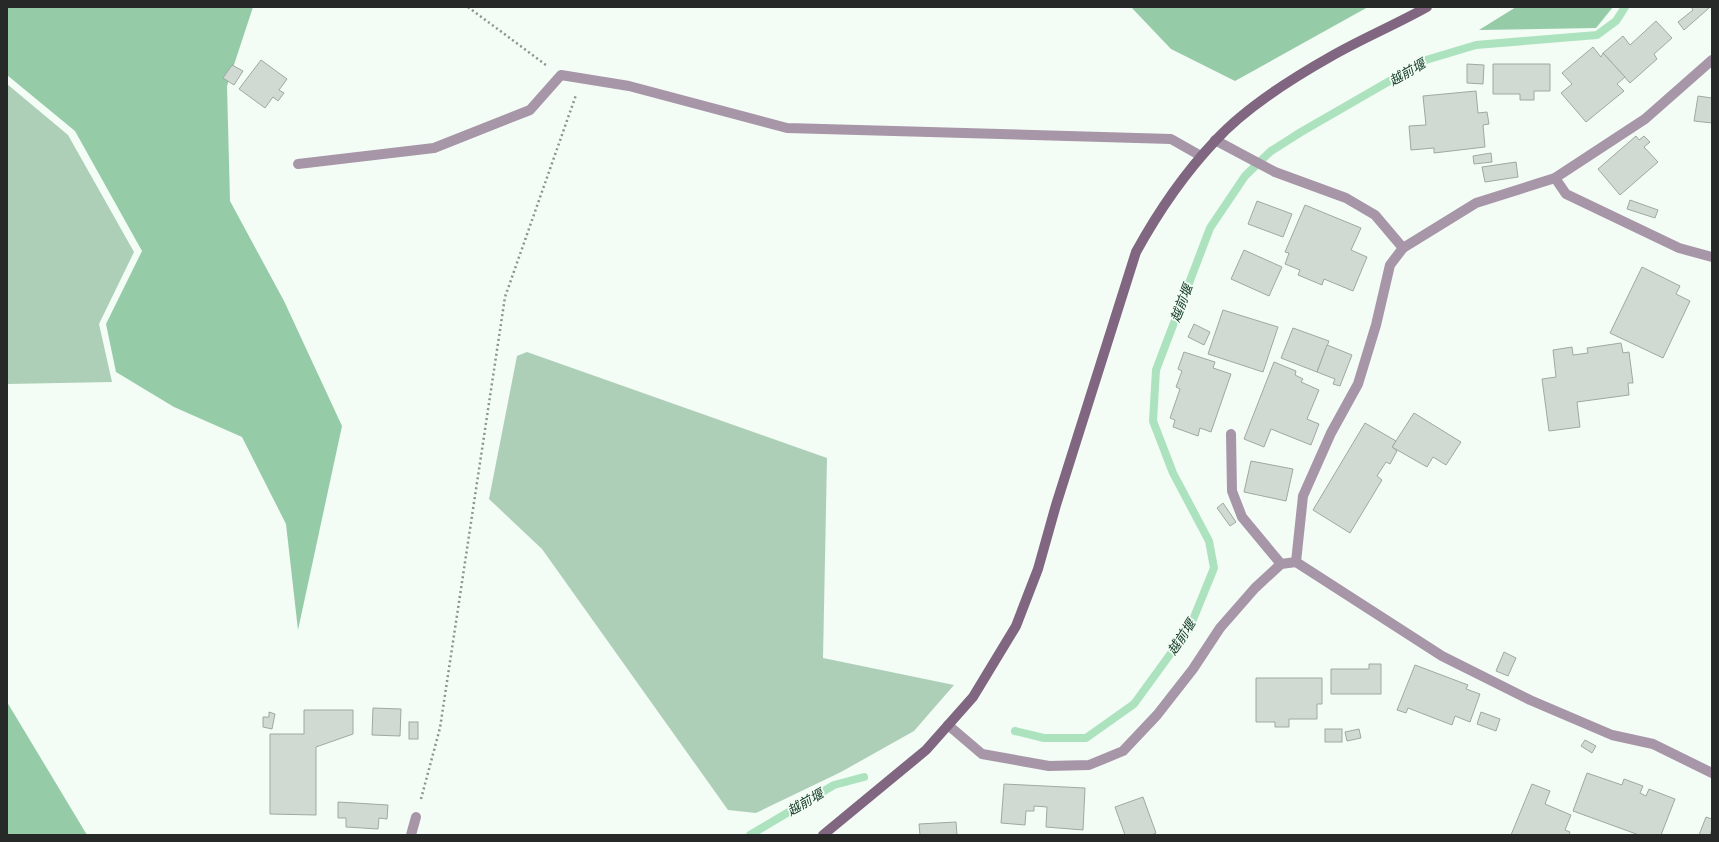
<svg xmlns="http://www.w3.org/2000/svg" width="1719" height="842" viewBox="0 0 1719 842" font-family="Helvetica,'Noto Sans JP',sans-serif">
<rect width="100%" height="100%" fill="#f3fcf5"/>
<g fill="#adcfb8">
<polygon points="7,84 68,135 134,252 99,324 112,382 7,384"/>
<polygon points="527,352 827,458 823,658 954,685 914,731 841,772 756,813 728,810 542,549 489,499 517,356"/>
</g>
<g fill="#95cba7">
<polygon points="7,7 253,7 227,86 230,201 284,301 342,426 298,630 286,524 242,437 174,407 116,372 106,324 142,251 75,131 7,75"/>
<polygon points="1131,7 1368,7 1235,81 1171,49"/>
<polygon points="1516,7 1613,7 1596,28 1479,30"/>
<polygon points="7,702 87,835 7,835"/>
</g>
<g fill="none" stroke-linecap="round" stroke-linejoin="round">
<g stroke="#ace3be" stroke-width="8">
<polyline points="1015,731 1044,738 1086,738 1134,704 1190,627 1214,568 1209,541 1173,473 1153,421 1156,370 1210,228 1245,176 1271,151 1301,132 1426,60 1476,45 1597,35 1616,21 1625,7"/>
<polyline points="750,835 834,785 864,777"/>
</g>
</g>
<g fill="#d1d9d3" stroke="#a0a8a2">
<polygon points="1691,7 1708,7 1709,8 1684,30 1678,22 1693,10"/>
<polygon points="1656,21 1672,38 1654,54 1657,59 1630,83 1603,53 1623,36 1630,45"/>
<polygon points="1593,47 1601,57 1603,53 1625,77 1617,84 1624,91 1586,122 1561,93 1572,84 1562,73"/>
<polygon points="261,60 287,79 279,90 284,93 278,101 273,97 265,108 239,89"/>
<polygon points="1467,64 1484,65 1483,84 1467,83"/>
<polygon points="1493,64 1550,64 1550,91 1534,91 1534,100 1520,100 1520,94 1493,94"/>
<polygon points="232,65 243,71 234,85 223,78"/>
<polygon points="1476,91 1478,113 1487,112 1489,124 1483,125 1485,147 1434,153 1434,148 1411,150 1409,126 1426,125 1423,96"/>
<polygon points="1698,96 1712,98 1712,123 1694,121"/>
<polygon points="1636,136 1639,140 1644,136 1650,142 1644,147 1658,162 1620,195 1598,169"/>
<polygon points="1491,153 1492,162 1474,164 1473,156"/>
<polygon points="1516,162 1518,177 1485,182 1482,167"/>
<polygon points="1630,200 1658,210 1655,218 1627,209"/>
<polygon points="1257,201 1292,214 1283,237 1248,224"/>
<polygon points="1305,205 1361,228 1351,250 1367,257 1353,291 1324,279 1322,285 1298,275 1300,270 1285,264 1289,253 1285,252"/>
<polygon points="1244,250 1282,267 1269,296 1231,279"/>
<polygon points="1642,267 1680,286 1676,294 1690,301 1663,358 1610,333"/>
<polygon points="1223,310 1278,327 1263,372 1208,354"/>
<polygon points="1194,324 1210,332 1204,345 1188,337"/>
<polygon points="1293,328 1329,341 1317,372 1281,358"/>
<polygon points="1621,343 1623,353 1629,352 1633,383 1628,383 1629,395 1577,402 1580,427 1549,431 1542,379 1556,377 1553,350 1572,347 1573,355 1588,353 1587,348"/>
<polygon points="1327,345 1352,355 1340,386 1333,384 1335,379 1317,372"/>
<polygon points="1184,352 1215,362 1213,368 1231,374 1211,432 1200,428 1198,436 1173,427 1175,420 1170,418 1180,389 1176,387 1182,371 1178,369"/>
<polygon points="1274,362 1296,371 1295,375 1303,379 1301,382 1319,390 1307,419 1319,424 1311,445 1271,429 1264,447 1244,439"/>
<polygon points="1414,413 1461,442 1446,465 1433,457 1427,467 1392,447"/>
<polygon points="1365,423 1396,441 1392,447 1397,451 1390,464 1386,462 1377,476 1382,480 1350,533 1313,510"/>
<polygon points="1251,461 1293,469 1286,501 1244,492"/>
<polygon points="1223,503 1236,522 1230,526 1217,508"/>
<polygon points="1504,652 1516,658 1508,676 1496,671"/>
<polygon points="1369,664 1381,664 1381,694 1331,694 1331,669 1369,669"/>
<polygon points="1415,665 1468,685 1466,689 1480,694 1470,722 1455,716 1452,725 1408,708 1406,713 1397,710"/>
<polygon points="1256,678 1322,678 1322,704 1317,704 1317,719 1289,719 1289,727 1275,727 1275,722 1256,722"/>
<polygon points="373,708 401,709 400,736 372,735"/>
<polygon points="304,710 353,710 353,734 316,747 316,815 270,814 270,734 304,734"/>
<polygon points="269,712 275,714 272,729 263,727 263,717 269,717"/>
<polygon points="1481,712 1500,719 1496,731 1477,724"/>
<rect x="409" y="722" width="9" height="17"/>
<rect x="1325" y="729" width="17" height="13"/>
<polygon points="1359,729 1361,738 1347,741 1345,732"/>
<polygon points="1585,740 1596,746 1592,753 1581,746"/>
<polygon points="1587,773 1622,785 1624,779 1643,786 1640,793 1646,796 1649,789 1675,799 1661,835 1639,835 1573,811"/>
<polygon points="1004,784 1085,788 1083,830 1046,827 1047,807 1034,806 1034,811 1026,811 1025,825 1001,823"/>
<polygon points="1532,784 1550,791 1545,804 1571,815 1565,830 1570,832 1569,835 1511,835"/>
<polygon points="1143,797 1156,833 1151,835 1125,835 1115,807"/>
<polygon points="338,802 388,805 387,819 379,818 378,829 346,827 346,818 338,818"/>
<polygon points="1706,817 1712,819 1712,828 1710,835 1699,835"/>
<polygon points="956,822 957,835 920,835 919,824"/>
</g>
<g fill="none" stroke-linecap="round" stroke-linejoin="round">
<g stroke="#8c928d" stroke-width="2.5" stroke-dasharray="2 3" stroke-linecap="butt">
<polyline points="468,7 546,65"/>
<polyline points="421,799 440,728 505,297 576,95"/>
</g>
<g stroke="#a795a8" stroke-width="10">
<polyline points="1215,140 1275,172 1346,198 1375,215 1403,248"/>
<polyline points="298,164 434,148 530,110 561,75 629,86 787,128 1171,139 1201,156"/>
<polyline points="1555,178 1566,194 1679,248 1712,257"/>
<polyline points="1231,434 1232,491 1242,517 1281,564"/>
<polyline points="411,835 416,817"/>
</g>
<g stroke="#a795a8" stroke-width="10">
<polyline points="1712,60 1645,119 1555,178 1476,203 1403,248 1390,265 1376,325 1358,384 1331,433 1303,496 1296,562 1442,656 1530,700 1612,735 1653,744 1712,773"/>
<polyline points="948,725 982,754 1049,766 1089,765 1123,751 1157,715 1193,669 1220,628 1255,588 1281,564 1296,562"/>
</g>
<path stroke="#806681" stroke-width="10" d="M823,835l103,-85 47,-53 43,-71 22,-57 18,-64 80,-253c22,-40 47,-77 79,-111 30,-33 76,-62 115,-84 31,-18 65,-32 97,-50"/>
</g>
<g text-anchor="middle" stroke-width="3.5" stroke-linejoin="round" paint-order="stroke">
<g font-size="13" font-style="italic" fill="#0f3a22" stroke="#f3fcf5">
<text transform="translate(1407 72) rotate(-30)" y="5">越前堰</text>
<text transform="translate(1181 303) rotate(-69)" y="5">越前堰</text>
<text transform="translate(1181 637) rotate(-57)" y="5">越前堰</text>
<text transform="translate(805 802) rotate(-30)" y="5">越前堰</text>
</g>
</g>
<rect width="1719" height="842" fill="none" stroke="#262927" stroke-width="16"/>
</svg>
